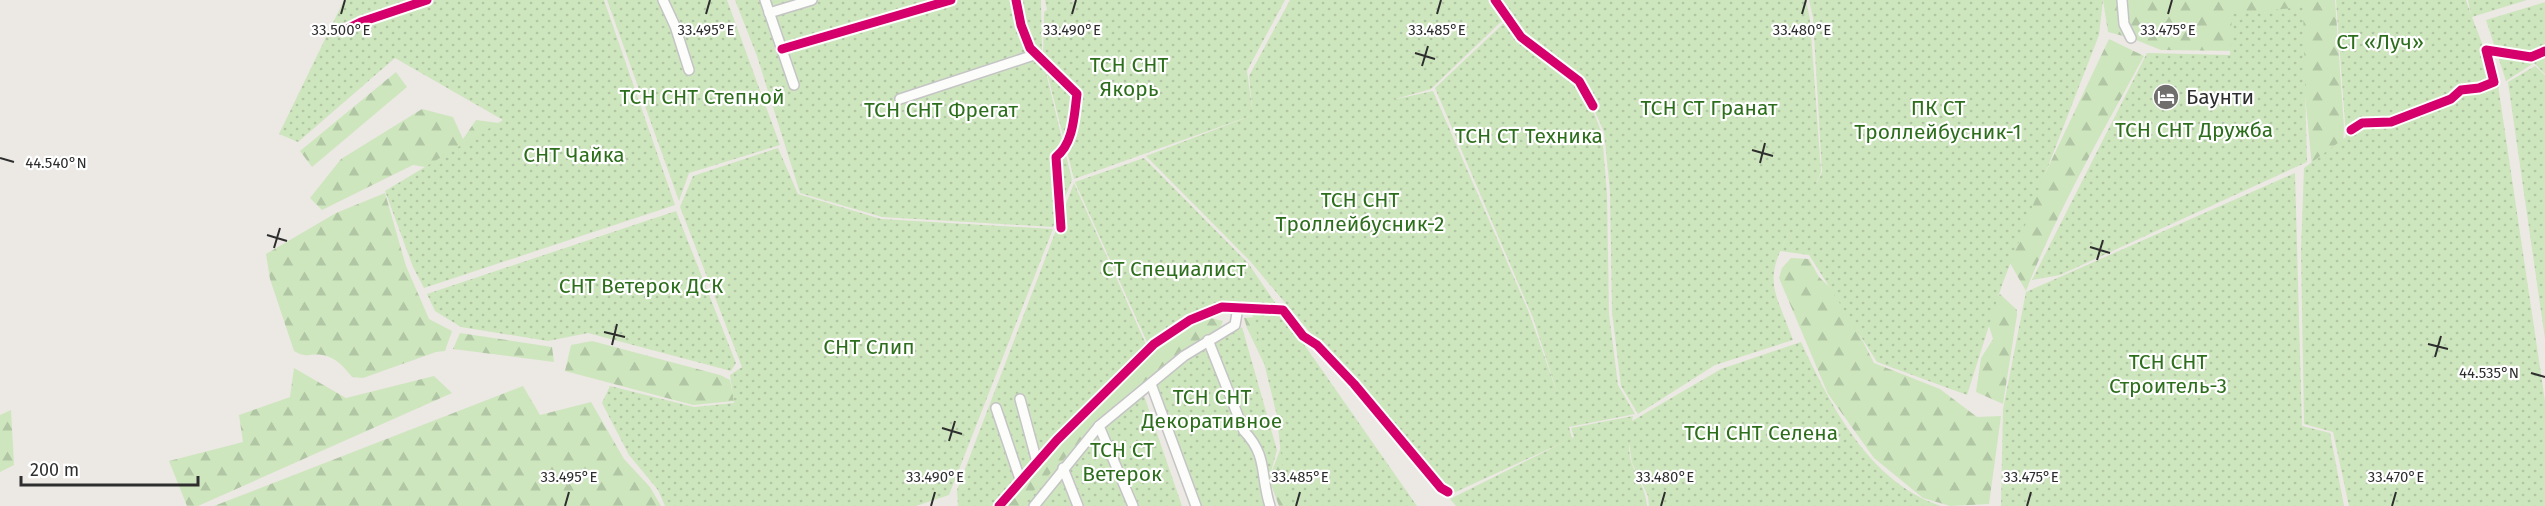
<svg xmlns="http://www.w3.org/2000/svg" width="2545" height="506" viewBox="0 0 2545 506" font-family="'Fira Sans',sans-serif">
<defs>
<pattern id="forest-firs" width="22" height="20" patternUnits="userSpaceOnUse" patternTransform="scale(1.5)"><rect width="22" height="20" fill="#cee6be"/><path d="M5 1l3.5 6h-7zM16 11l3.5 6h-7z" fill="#b1c6a4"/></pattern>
<pattern id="garden-dots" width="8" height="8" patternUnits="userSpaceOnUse" patternTransform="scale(1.5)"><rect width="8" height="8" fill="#cee6be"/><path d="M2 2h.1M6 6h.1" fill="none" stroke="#b1c6a4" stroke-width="1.8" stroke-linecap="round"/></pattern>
</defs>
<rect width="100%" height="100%" fill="#ece8e4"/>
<g fill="url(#forest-firs)">
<polygon points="2103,0 2335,0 2344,127 2334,336 2316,208 2303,75 2235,51 2161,50 2131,38 2108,32"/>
<path d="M2109,39l35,17c-42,77 -86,153 -118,235l-20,-35z"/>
<polygon points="396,72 407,87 312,167 300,151"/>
<polygon points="422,109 453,117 463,139 476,120 499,123 491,132 432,168 413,165 322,210 310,198 341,159"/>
<path d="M385,193l21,73 23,53 23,12 -7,20 -9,1 -73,26 -11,-1c-8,-10 -16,-20 -30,-22 -14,-2 -13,4 -28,-4l-24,-72 -4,-25 70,-41z"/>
<polygon points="1791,258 1809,259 1819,277 1840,297 1874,363 1940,389 1977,417 2001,416 1989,504 1950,506 1923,498 1874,458 1828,394 1779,278 1782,268"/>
<polygon points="2000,294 2017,310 2017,315 2003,404 1976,392 1981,358 1993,339 1985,313"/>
<polygon points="1206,317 1223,321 1219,330 1151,384 1034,506 1007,506 1102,396 1161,343"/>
<polygon points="1255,317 1291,361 1305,374 1310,432 1301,469 1319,506 1279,506 1269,479 1291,421 1247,328 1244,318"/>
<polygon points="460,333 552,347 554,362 453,349"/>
<polygon points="592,341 720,375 730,380 734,401 693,405 565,371 571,345"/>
<polygon points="294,368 346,398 434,376 452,393 198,506 187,506 169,461 243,442 239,415 290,397"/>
<polygon points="523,386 540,415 591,402 624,459 650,487 661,506 214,506"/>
<polygon points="11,410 14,465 0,472 0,415"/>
</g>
<g fill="url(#garden-dots)">
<polygon points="344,0 604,0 675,205 424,288 413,267 385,191 503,120 395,58 298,142 279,134"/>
<polygon points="607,0 727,0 780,145 689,173 679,201"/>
<polygon points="735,0 1041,0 1042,56 1072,180 1053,227 882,217 800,193 757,56"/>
<path d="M1045,0h28l-5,3 8,-3h209l-38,71 6,43 -4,-38 41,-76h200l13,20 -72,69 -39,11 41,-9 95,219 30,85 -25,-77 -98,-230 71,-67 71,60 14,24 11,29 5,60 2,120 9,71 17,29 -66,13 3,11 2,-1 -3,-9 62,-12 -1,5 89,-52 80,-27c30,64 68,140 140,164h-292l-1,-10 -16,-33 -3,-20c-1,28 16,38 18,63h-191l-6,-7 114,-57 -117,54 -197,-235 -104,-105 107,-41 -179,64 -31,-122 1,-45 3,-2z"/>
<path d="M1497,0h309l4,19 11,153 -6,14 7,-14 -9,-154 -4,-18h294l-4,35 -97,250 -35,110 -90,-33 -68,-107 -29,-4 11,-22c-29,53 -17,59 2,111l-78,25 -77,49 -17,-28 -9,-74 -2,-121 -6,-59 -23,-52 -58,-44z"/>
<polygon points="2336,0 2466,0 2471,15 2468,0 2527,0 2472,17 2498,85 2545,401 2545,506 2349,506 2333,432 2304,424 2301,251 2304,168 2346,137"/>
<polygon points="2545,2 2545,74 2534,63 2506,81 2486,20"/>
<polygon points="2303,7 2307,162 2060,275 2032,280 2147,53 2230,55 2232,14"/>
<polygon points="2535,66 2545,75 2545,339 2508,82"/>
<polygon points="778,148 798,194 881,219 1053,229 949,495 916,506 665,506 658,490 629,455 602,403 610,386 694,407 734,403 730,375 742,367 680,207 693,176"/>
<polygon points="1144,158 1248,263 1276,304 1220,304 1151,351 1075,182"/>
<polygon points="2295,173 2302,426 2330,433 2344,506 2001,506 2003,409 2026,292"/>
<polygon points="1074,183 1149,351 1073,428 1006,506 958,506 957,490"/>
<polygon points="676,211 736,363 731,371 588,333 548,341 461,327 435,311 427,294"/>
<polygon points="1280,310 1417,506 1286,506 1277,416 1252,313"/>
<polygon points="1242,327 1277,450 1269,479 1275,506 1191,506 1150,388 1207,347"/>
<polygon points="1139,381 1182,506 1019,506"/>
</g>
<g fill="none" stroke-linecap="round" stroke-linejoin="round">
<g stroke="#c5c4c5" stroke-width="12">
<g id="minor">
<polyline points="663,0 675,26 689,70"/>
<polyline points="765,0 794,85"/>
<path d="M1016,0l5,25 9,23 47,46c-3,21 -3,49 -21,63l5,71"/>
<polyline points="1495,0 1521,37 1579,81 1593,106"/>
<polyline points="2122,0 2124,24 2131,38"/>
<polyline points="769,13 812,0"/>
<polyline points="343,31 361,22 427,0"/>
<polyline points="782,49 951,0"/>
<polyline points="900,99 1037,54"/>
<polyline points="2351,130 2362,123 2391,122 2451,99 2461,90 2479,88 2494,82 2486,50 2531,57 2545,51"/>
<path d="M1208,340l36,91c24,25 16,44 26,75"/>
<polyline points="1151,384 1196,506"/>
<polyline points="1020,399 1037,462"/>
<polyline points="996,408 1021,482"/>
<polyline points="1099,426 1133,506"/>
<polyline points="1063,468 1078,506"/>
<polyline points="999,506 1057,440 1154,344 1190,320 1222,307 1283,310 1303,336 1317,345 1354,384 1441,488 1448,492"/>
<polyline points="1034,506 1099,426 1184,356 1235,325 1238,307"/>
</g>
</g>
<use href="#minor" stroke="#fcfcfb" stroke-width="9"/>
<g stroke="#fff" stroke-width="13">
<g id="cycleway">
<path d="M1016,0l5,25 9,23 47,46c-3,21 -3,49 -21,63l5,71"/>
<polyline points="1495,0 1521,37 1579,81 1593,106"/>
<polyline points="343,31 361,22 427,0"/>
<polyline points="782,49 951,0"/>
<polyline points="2351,130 2362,123 2391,122 2451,99 2461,90 2479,88 2494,82 2486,50 2531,57 2545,51"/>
<polyline points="999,506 1057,440 1154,344 1190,320 1222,307 1283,310 1303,336 1317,345 1354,384 1441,488 1448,492"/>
</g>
</g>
<use href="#cycleway" stroke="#d6006c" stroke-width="9"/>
</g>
<path fill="none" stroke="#2e2e2e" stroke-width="2" d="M341,14l4,-14M706,14l4,-14M1072,14l4,-14M1437,14l4,-14M1802,14l4,-14M2168,14l4,-14M1415,53l20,6M1422,66l6,-20M1752,150l21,6M0,158l14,4M1760,163l5,-20M267,235l20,6M2090,247l20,6M274,248l6,-20M2097,260l6,-20M604,332l21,5M2428,344l20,5M612,345l5,-21M2435,357l6,-21M2531,373l14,4M942,428l20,6M949,441l6,-20M565,506l4,-14M931,506l4,-14M1296,506l4,-14M1661,506l4,-14M2027,506l4,-14M2392,506l4,-14"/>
<defs>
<g id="hotel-disc" transform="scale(1.35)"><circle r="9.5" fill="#706f6e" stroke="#fff"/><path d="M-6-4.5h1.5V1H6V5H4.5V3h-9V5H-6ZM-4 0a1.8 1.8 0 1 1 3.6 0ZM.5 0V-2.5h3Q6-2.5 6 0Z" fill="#fff"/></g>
</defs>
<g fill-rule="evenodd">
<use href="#hotel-disc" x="2166" y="97"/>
</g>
<g text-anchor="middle" stroke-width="4.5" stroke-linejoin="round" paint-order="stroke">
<g font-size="21" fill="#2c6e1b" stroke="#fff">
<text x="2380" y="49">СТ «Луч»</text>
<text x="1129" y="72">ТСН СНТ<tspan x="1129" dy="24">Якорь</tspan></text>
<text x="702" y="104">ТСН СНТ Степной</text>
<text x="1709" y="115">ТСН СТ Гранат</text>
<text x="1938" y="115">ПК СТ<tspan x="1938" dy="24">Троллейбусник-1</tspan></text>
<text x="941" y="117">ТСН СНТ Фрегат</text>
<text x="2194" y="137">ТСН СНТ Дружба</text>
<text x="1529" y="143">ТСН СТ Техника</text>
<text x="574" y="162">СНТ Чайка</text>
<text x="1360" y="207">ТСН СНТ<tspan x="1360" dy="24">Троллейбусник-2</tspan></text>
<text x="1174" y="276">СТ Специалист</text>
<text x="641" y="293">СНТ Ветерок ДСК</text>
<text x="869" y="354">СНТ Слип</text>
<text x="2168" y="369">ТСН СНТ<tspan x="2168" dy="24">Строитель-3</tspan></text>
<text x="1212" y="404">ТСН СНТ<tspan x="1212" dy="24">Декоративное</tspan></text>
<text x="1761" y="440">ТСН СНТ Селена</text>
<text x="1122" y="457">ТСН СТ<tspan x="1122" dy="24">Ветерок</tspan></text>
</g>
<g font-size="21" fill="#2e2e2e" stroke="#fff" text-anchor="start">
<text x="2186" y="104">Баунти</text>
</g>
</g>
<g font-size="15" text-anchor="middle" fill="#2e2e2e" stroke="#fff" stroke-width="4.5" stroke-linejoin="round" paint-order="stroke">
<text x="341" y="35">33.500°E</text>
<text x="706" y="35">33.495°E</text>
<text x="1072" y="35">33.490°E</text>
<text x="1437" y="35">33.485°E</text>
<text x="1802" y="35">33.480°E</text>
<text x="2168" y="35">33.475°E</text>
<text x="56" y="168">44.540°N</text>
<text x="2489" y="378">44.535°N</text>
<text x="1665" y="482">33.480°E</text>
<text x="2396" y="482">33.470°E</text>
<text x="569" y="482">33.495°E</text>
<text x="935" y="482">33.490°E</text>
<text x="1300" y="482">33.485°E</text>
<text x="2031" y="482">33.475°E</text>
</g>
<path d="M21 476v9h177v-9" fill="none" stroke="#2e2e2e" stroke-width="3"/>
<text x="30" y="476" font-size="18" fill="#2e2e2e" stroke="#ffffff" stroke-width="4.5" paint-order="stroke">200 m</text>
</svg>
